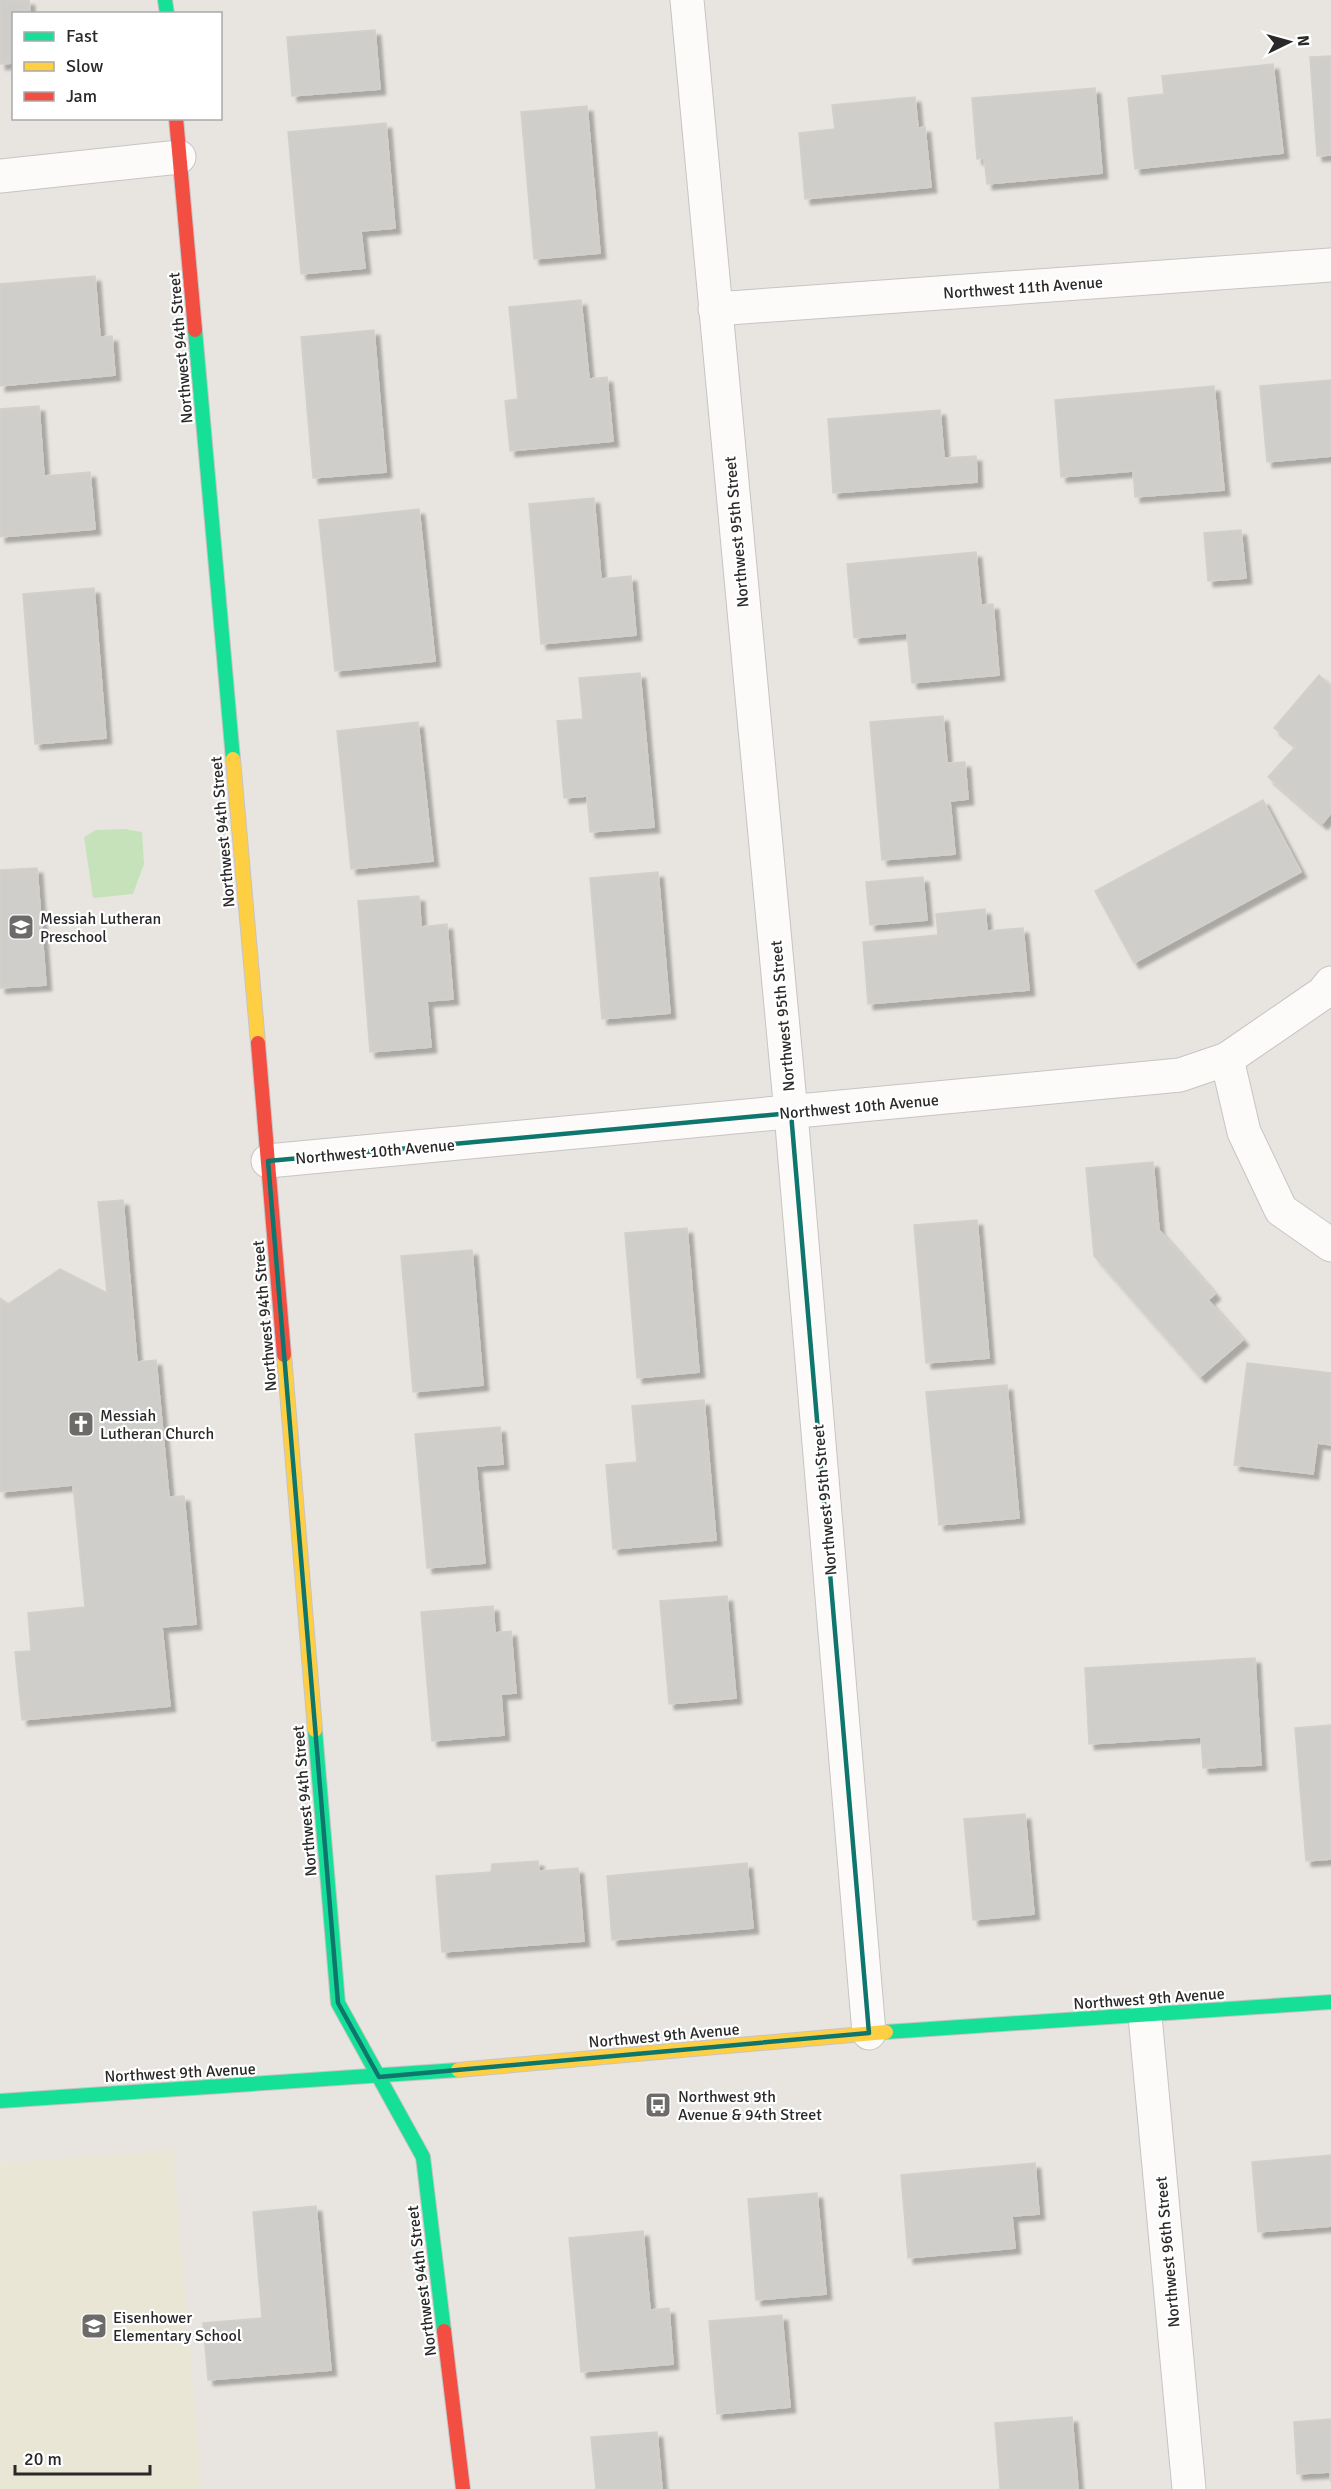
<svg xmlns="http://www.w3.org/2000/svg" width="1331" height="2489" viewBox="0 0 1331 2489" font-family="Signika,sans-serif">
<defs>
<filter id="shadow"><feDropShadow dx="5.5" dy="5.5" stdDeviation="1.5" flood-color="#0004"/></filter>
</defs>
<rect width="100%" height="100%" fill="#e8e5e0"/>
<polygon fill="#eae6d5" points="173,2150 202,2489 0,2489 0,2163"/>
<polygon fill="#c5e2ba" points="124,829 142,832 144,864 133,894 93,898 84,837 96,830"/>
<g fill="#d0cecb" stroke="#d3d0cc" stroke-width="1.5" filter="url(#shadow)">
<polygon points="0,0 29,0 30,14 14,14 14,63 0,64"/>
<polygon points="375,30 380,89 292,96 287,37"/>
<polygon points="1331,56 1331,155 1317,156 1310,57"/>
<polygon points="1273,64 1283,153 1135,169 1128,98 1164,94 1162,76"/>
<polygon points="1095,88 1102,173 987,184 984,158 977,159 972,98"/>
<polygon points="915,97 918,128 925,127 931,187 805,199 799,133 835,129 832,105"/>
<polygon points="587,106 600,253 534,259 521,112"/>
<polygon points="386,123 395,228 361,231 365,268 301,274 288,132"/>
<polygon points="95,276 100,337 112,336 115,375 0,386 0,284"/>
<polygon points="581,300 589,379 607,377 613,441 510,451 505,401 518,399 509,307"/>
<polygon points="374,330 386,472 313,478 301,337"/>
<polygon points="1331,380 1331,456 1267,462 1260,386"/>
<polygon points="1214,386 1224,490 1135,497 1133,471 1061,477 1055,400"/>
<polygon points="39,406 44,476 90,472 95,529 0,537 0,409"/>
<polygon points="940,410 944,458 976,456 977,482 833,493 828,419"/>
<polygon points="594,498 601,579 631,576 636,635 541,644 529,504"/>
<polygon points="419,509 435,661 335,671 319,520"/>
<polygon points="1241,530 1246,578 1208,581 1204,533"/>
<polygon points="976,552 981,605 993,604 999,675 912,683 907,633 854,638 847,564"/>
<polygon points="94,588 106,738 35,744 23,594"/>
<polygon points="640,673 654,827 590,832 587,796 564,798 557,721 583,719 579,678"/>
<polygon points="1319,675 1331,686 1331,813 1322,824 1268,777 1296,746 1274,728"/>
<polygon points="943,716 947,763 965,762 968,799 950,801 955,854 882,860 870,722"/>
<polygon points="418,722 433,861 351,869 337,731"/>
<polygon points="1263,800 1301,872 1134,963 1095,891"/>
<polygon points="37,868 46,985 0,988 0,870"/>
<polygon points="658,872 670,1013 602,1019 590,878"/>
<polygon points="923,877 927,920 870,925 866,882"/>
<polygon points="419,896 421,927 447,924 453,999 427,1001 431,1047 370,1052 358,901"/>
<polygon points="985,909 987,931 1023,928 1029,990 868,1004 863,942 938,935 936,914"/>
<polygon points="1153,1162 1159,1230 1215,1294 1208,1300 1243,1340 1200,1377 1094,1256 1086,1168"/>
<polygon points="123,1200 137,1362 156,1360 169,1497 184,1496 196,1624 162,1627 170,1706 22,1720 15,1652 31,1651 28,1613 85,1607 73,1485 0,1492 0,1298 8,1304 60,1269 107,1293 98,1202"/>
<polygon points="977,1220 989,1358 926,1363 914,1225"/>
<polygon points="687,1228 699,1372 637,1378 625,1233"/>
<polygon points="472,1250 483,1385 413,1392 401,1256"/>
<polygon points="1247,1363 1331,1373 1331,1445 1317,1443 1313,1474 1234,1465"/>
<polygon points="1007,1385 1019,1518 939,1525 926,1392"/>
<polygon points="704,1400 716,1540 613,1549 606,1465 637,1462 632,1406"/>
<polygon points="500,1427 503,1464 476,1466 485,1563 427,1568 415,1434"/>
<polygon points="727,1596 736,1698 669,1704 660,1601"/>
<polygon points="493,1606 495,1633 511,1631 516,1693 501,1694 504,1735 432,1741 421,1612"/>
<polygon points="1255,1658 1261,1765 1203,1768 1201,1737 1089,1744 1085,1668"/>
<polygon points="1331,1725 1331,1859 1306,1861 1295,1728"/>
<polygon points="1025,1814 1034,1914 973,1920 964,1819"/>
<polygon points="538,1861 539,1871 578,1868 584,1941 442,1952 436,1876 491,1872 492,1864"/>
<polygon points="747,1863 753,1928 612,1940 607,1876"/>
<polygon points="1331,2155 1331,2226 1258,2232 1252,2162"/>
<polygon points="1035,2163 1039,2214 1012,2216 1015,2248 908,2258 901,2175"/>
<polygon points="817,2193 826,2294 756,2300 748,2199"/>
<polygon points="316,2206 331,2370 208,2380 203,2323 262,2318 253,2212"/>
<polygon points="643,2231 650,2310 669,2308 673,2364 581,2372 569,2238"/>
<polygon points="782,2315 790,2407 717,2414 709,2321"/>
<polygon points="1072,2417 1078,2489 1000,2489 995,2423"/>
<polygon points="1331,2419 1331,2482 1330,2472 1297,2474 1294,2422"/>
<polygon points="657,2432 662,2489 596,2489 591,2437"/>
</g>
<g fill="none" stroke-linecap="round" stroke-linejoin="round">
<g stroke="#c6c4c5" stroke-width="35">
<g id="street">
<polyline points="687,0 791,1113 869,2033"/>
<polyline points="0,176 179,157"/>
<polyline points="715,309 1331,265"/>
<polyline points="1227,1059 1323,993 1331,983"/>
<polyline points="268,1161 1180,1075 1227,1059 1244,1132 1281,1210 1331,1245"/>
<polyline points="1145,2016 1189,2489"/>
</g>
</g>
<g stroke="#c6c4c5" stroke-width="16">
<g id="fast">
<polyline points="165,0 167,14"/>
<polyline points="195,330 233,759"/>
<polyline points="315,1730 338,2003 423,2157 444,2331"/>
<polyline points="886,2032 1331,2002"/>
<polyline points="0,2101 458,2070"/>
</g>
</g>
<g stroke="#c6c4c5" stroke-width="16">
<g id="slow">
<polyline points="233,759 258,1043"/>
<polyline points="284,1355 315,1730"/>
<polyline points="458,2070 886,2032"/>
</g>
</g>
<g stroke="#c6c4c5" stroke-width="16">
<g id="jam">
<polyline points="176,118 195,330"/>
<polyline points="258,1043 284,1355"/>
<polyline points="444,2331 463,2489"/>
</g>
</g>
<use href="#street" stroke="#fcfbfa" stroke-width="33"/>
<use href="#fast" stroke="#16e098" stroke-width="14"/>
<use href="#slow" stroke="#ffcf43" stroke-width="14"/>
<use href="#jam" stroke="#f24e42" stroke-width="14"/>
</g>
<path fill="none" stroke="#0f766e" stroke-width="4.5" stroke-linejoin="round" d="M791,1113l78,920 -490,44 -41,-74 -70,-842z"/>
<defs>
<g id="school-square" transform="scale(1.35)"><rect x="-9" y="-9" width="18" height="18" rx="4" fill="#6c6b69" stroke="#fff"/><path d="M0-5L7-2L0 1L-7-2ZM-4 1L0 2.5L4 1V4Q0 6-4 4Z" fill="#fff"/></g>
<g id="church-square" transform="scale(1.35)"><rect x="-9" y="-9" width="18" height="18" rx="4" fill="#6c6b69" stroke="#fff"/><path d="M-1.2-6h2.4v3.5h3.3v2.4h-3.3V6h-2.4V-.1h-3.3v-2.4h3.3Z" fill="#fff"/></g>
<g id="bus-square" transform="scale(1.35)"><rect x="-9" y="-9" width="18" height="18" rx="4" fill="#6c6b69" stroke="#fff"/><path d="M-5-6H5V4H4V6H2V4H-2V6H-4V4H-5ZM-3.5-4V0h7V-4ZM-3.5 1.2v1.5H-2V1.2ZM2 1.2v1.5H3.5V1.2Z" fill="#fff"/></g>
</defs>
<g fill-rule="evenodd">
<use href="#school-square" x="21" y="927"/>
<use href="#church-square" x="81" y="1424"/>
<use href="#bus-square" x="658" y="2105"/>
<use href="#school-square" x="94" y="2326"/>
</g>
<g text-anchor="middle" stroke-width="4.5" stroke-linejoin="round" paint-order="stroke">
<g font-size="16" fill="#292929" stroke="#fff">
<text transform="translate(1023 287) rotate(-4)" y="6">Northwest 11th Avenue</text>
<text transform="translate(180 348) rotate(-95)" y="6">Northwest 94th Street</text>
<text transform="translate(736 532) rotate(-95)" y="6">Northwest 95th Street</text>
<text transform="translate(222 832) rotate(-95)" y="6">Northwest 94th Street</text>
<text transform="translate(782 1016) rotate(-95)" y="6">Northwest 95th Street</text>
<text transform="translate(859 1106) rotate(-5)" y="6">Northwest 10th Avenue</text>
<text transform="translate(375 1151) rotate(-5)" y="6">Northwest 10th Avenue</text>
<text transform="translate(264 1316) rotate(-95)" y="6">Northwest 94th Street</text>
<text transform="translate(824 1500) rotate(-95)" y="6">Northwest 95th Street</text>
<text transform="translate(304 1801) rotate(-95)" y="6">Northwest 94th Street</text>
<text transform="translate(1149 1998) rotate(-4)" y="6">Northwest 9th Avenue</text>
<text transform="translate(664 2035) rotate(-5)" y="6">Northwest 9th Avenue</text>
<text transform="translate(180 2072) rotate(-3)" y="6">Northwest 9th Avenue</text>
<text transform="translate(1167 2252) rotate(-95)" y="6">Northwest 96th Street</text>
<text transform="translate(421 2281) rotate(-97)" y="6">Northwest 94th Street</text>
</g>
<g font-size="16" fill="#292929" stroke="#fff" text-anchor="start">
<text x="40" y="924">Messiah Lutheran<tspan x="40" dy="18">Preschool</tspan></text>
<text x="100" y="1421">Messiah<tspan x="100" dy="18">Lutheran Church</tspan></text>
<text x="678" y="2102">Northwest 9th<tspan x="678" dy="18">Avenue &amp; 94th Street</tspan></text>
<text x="113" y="2323">Eisenhower<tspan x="113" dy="18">Elementary School</tspan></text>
</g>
</g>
<rect x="12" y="12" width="210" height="108" fill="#ffffff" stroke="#a9a9a9" stroke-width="1.5"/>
<rect x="24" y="32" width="30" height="9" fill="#16e098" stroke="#a9a9a9" stroke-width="1.5"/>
<text x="66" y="42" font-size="18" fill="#292929">Fast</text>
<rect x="24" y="62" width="30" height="9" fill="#ffcf43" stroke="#a9a9a9" stroke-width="1.5"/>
<text x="66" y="72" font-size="18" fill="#292929">Slow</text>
<rect x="24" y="92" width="30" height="9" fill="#f24e42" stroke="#a9a9a9" stroke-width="1.5"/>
<text x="66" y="102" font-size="18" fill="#292929">Jam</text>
<g transform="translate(1289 42) rotate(85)" stroke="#ffffff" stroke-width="4.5" paint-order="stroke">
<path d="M0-4.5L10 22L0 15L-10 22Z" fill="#292929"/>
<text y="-9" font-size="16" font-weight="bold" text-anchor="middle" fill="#292929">N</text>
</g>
<path d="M15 2465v9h135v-9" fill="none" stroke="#292929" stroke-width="3"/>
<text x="24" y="2465" font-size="18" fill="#292929" stroke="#ffffff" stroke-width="4.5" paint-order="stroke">20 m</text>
</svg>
